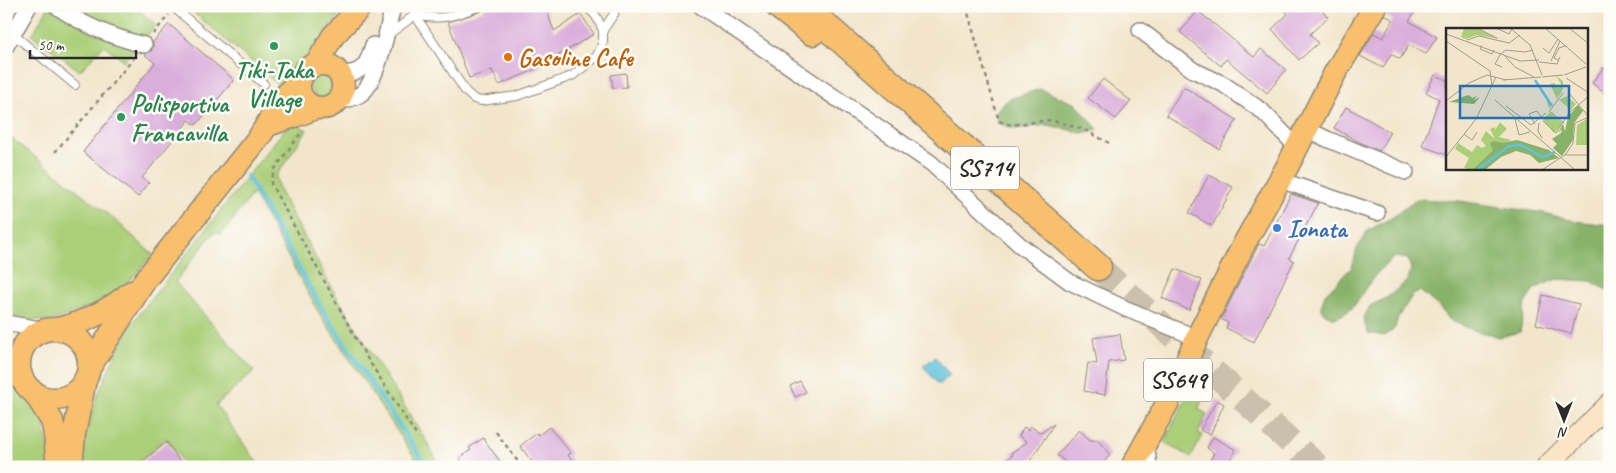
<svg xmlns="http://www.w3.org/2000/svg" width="1616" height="473" viewBox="0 0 1616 473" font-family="Caveat,sans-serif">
<rect width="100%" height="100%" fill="#fdfcf7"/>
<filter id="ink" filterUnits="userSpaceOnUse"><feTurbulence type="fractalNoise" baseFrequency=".02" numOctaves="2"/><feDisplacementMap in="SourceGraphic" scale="10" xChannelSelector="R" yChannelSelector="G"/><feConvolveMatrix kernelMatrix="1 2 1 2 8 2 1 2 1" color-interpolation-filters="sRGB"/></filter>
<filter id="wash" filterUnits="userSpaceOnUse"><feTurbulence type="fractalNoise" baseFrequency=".0096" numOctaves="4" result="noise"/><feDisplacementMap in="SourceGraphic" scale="20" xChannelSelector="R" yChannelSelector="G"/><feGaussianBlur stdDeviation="1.12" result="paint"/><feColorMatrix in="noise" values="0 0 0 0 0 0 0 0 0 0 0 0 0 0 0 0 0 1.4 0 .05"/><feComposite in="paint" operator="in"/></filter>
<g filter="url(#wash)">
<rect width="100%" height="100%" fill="#f2e5cb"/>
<g fill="#aacf78" stroke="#6a7d52">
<polygon points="49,6 134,6 156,25 124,61 104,45 80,71 32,35"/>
<polygon points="186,6 346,6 281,87"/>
<circle cx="322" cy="86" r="12"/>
<polygon points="296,124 307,130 276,176 279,190 335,294 365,343 428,444 440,467 421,467 319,313 253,193 222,234 214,232 175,282 254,371 216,405 260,467 186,467 166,438 133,467 81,467 85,438 96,399 111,364 130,326 284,130"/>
<polygon points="6,134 115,220 153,255 112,299 50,321 30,320 6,315"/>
<polygon points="6,373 41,414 53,467 6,467"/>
<polygon points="1190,391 1204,397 1198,409 1207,414 1198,433 1203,435 1191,457 1164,442"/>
</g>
<g fill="#87b268" stroke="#596e4a">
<polygon points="1040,89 1076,104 1098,129 1082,133 1048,125 1014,129 997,123 997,110 1009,99"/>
<path d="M1416,199l43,2 85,12 30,8 36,4v67l-19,-11 -35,-2 -22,10 -9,15 -5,28 -20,5 -27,-7 -22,-9 -13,-15 -18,-15 -8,5 -14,21 -3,11 -11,8 -16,-3 -5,-14 7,-13 18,-9 19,-16 4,-12 -3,-10 -13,-2c-12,9 -22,20 -30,32 -9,15 -12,22 -30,29l-10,-4 -4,-7 4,-13 27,-27 5,-18 10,-18 26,-14z"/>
</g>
<polygon fill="#5ec3db" stroke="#447783" points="935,357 950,375 939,385 923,366"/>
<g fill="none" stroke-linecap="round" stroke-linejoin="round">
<polyline stroke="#5ec3db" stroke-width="4.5" points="247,176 323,311 427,467"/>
</g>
<g id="blocks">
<g fill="#daaedb">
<polygon points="486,6 545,6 554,31 581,14 594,34 534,70 499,85 492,70 469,78 448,22 482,11"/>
<polygon points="1281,6 1318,6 1328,17 1310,34 1318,43 1299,60 1272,29 1288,14"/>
<polygon points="1390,6 1419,6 1409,21 1437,37 1426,54 1409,45 1400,59 1391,54 1383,68 1360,56 1374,33 1383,38 1393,20 1385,15"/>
<polygon points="1198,11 1254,57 1261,49 1286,70 1267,93 1226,59 1221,66 1180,32"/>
<polygon points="169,24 234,80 196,125 189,120 142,178 149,183 138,197 83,152 155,63 144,54 151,51 153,47 153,42"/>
<polygon points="1603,68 1610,73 1610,98 1592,83"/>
<polygon points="626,73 627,87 613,88 611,75"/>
<polygon points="1435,75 1447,80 1447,155 1422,146 1439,99 1426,92"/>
<polygon points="1103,79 1131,101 1116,119 1088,98"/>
<polygon points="1184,87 1237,120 1219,149 1166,115"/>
<polygon points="1346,107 1390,132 1379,151 1357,141 1334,128"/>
<polygon points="1209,175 1233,187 1212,226 1189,213"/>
<polygon points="1291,194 1318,203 1289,258 1294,261 1254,342 1226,328 1228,323 1221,319 1256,250 1259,244 1264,246"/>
<polygon points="1175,269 1202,280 1189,310 1162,298"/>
<polygon points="1543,295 1579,304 1571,334 1536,324"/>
<polygon points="1120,334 1124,360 1109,362 1105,395 1084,391 1088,363 1097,364 1093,338"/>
<polygon points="1158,360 1168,365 1156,389 1146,384"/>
<polygon points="800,381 806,392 795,397 790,386"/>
<polygon points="1217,400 1224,404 1210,435 1200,430"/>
<polygon points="1054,424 1026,467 996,467 1013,455 1011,453 1027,442 1019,436 1024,427 1028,430 1030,426 1041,433"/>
<polygon points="549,427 571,453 568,455 577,467 536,467 520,446 537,433 539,435"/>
<polygon points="1079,430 1090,440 1098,440 1110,455 1100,467 1071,467 1057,455"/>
<polygon points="1213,437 1236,450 1226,467 1207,467 1214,453 1207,448"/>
<polygon points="483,438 504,467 466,467 459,458 471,450 469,448"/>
<polygon points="167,442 183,467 135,467 158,449"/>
</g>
</g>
</g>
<g filter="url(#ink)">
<use href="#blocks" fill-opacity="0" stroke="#8e887b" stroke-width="1"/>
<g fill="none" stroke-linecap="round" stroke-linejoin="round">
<polyline stroke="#cac0ab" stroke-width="26" stroke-dasharray="26 13" stroke-linecap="butt" points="1098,267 1318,467"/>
<g stroke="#8e887b" stroke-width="10">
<g id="lane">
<polyline points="172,6 264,84"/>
<polyline points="415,15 466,92 474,99 481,101 517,96 572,76 595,58 599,52 603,42 603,30 596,16 586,6"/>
<path d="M415,15c29,6 38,1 65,-9"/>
<polyline points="603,30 614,14 616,6"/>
<polyline points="13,34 75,85"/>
<polyline points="388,35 415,15 420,6"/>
</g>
</g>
<g stroke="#8e887b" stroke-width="18">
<g id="street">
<path d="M56,6c28,20 56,31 88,39"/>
<polyline points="701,6 931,163 1020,245 1070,282 1124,308 1197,338"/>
<polyline points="1140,30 1193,70 1223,84 1262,111 1297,147"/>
<polyline points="6,46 29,6"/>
<path d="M339,74c24,0 28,-8 34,-29"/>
<path d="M337,102c8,-2 18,-3 25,-9 16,-13 26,-66 31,-87"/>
<polyline points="1306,129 1327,139 1406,172"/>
<polyline points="1280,180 1377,213"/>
<polyline points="6,323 45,330"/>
<polyline points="6,361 23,380"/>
<polyline points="1146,441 1149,467"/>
</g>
</g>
<g stroke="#8e887b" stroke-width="22">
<polyline id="secondary" points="1546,467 1610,403"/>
</g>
<g stroke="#8e887b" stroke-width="25">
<g id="primary">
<circle cx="321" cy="86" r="22"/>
<polyline points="316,65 333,36 361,6"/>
<path d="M268,125c16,-6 32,-10 47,-17"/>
<path d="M57,329c29,-7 52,-18 74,-37"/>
<circle cx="54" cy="364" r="35"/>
<polyline points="89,368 145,280 260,136 283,98 301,78"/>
<polyline points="34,392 52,421 55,434 58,467"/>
<polyline points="71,467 74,434 85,380"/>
<polyline points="1132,467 1168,402 1197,338 1244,244 1287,167 1335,73 1375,6"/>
</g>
</g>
<g stroke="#8e887b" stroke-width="29">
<g id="highway">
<polyline points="779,6 812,32"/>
<polyline points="803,6 1098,267"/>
</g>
</g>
<g stroke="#8e887b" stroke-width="2.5" stroke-dasharray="4 4" stroke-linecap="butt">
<polyline points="966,6 999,121 1011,125 1051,120 1083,129 1109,143"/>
<polyline points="153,34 169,15"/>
<polyline points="300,134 274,170 271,184 364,353 418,438"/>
<polyline points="55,152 134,58"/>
<polyline points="496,432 522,467"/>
</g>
<use href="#lane" stroke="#fff" stroke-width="8"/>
<use href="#street" stroke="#fff" stroke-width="15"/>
<use href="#secondary" stroke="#fce5c4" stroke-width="20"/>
<use href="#primary" stroke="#f8bf6c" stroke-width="22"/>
<use href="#highway" stroke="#f8bf6c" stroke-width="26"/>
</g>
</g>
<g fill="#2e9e5b" stroke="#fdfcf7" stroke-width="2">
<circle cx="274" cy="46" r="5"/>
<circle cx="121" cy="117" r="5"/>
</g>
<circle fill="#e8710a" stroke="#fdfcf7" stroke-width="2" cx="508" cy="57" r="5"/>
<circle fill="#3f7fe0" stroke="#fdfcf7" stroke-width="2" cx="1277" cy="228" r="5"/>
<g text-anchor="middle" stroke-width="5" stroke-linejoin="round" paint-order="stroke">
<g fill="#fdfcf7" stroke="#6a6a68" stroke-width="1">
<rect x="951" y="146.5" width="68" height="43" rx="4"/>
<rect x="1144" y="358.5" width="68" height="43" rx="4"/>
</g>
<g font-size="24" font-weight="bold" fill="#2b2b2b">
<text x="985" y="176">SS714</text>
<text x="1178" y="388">SS649</text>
</g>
<g font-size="25" font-weight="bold" fill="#c56008" stroke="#fdfcf7" text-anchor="start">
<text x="518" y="66">Gasoline Cafe</text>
</g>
<g font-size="25" font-weight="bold" fill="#27864d" stroke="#fdfcf7">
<text x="274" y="78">Tiki-Taka<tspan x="274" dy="29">Village</tspan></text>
<text x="131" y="112" text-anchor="start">Polisportiva<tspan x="131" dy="29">Francavilla</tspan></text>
</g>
<g font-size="25" font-weight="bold" fill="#366cbe" stroke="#fdfcf7" text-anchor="start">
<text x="1287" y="237">Ionata</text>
</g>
</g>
<g transform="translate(1446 28)">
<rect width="142" height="142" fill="#f2e5cb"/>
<path d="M18,0h12l23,11 -22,-4 -11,4 -5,-2zM110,48l7,5v7l-2,5 -12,16 -3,-11 -14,-20 20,26 5,-5 -7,-15 4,-1 4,5 3,-4zM121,68l9,8 -5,6 -12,-10zM104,84l13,11 -9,10 -11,-13zM141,91l1,26h-12l1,-20zM54,94l7,7 -8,8 12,3 -18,10 -21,20 -8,-2 5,-10 -14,-9 3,-6 14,9 5,-7 5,3 4,-2 -5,-6 5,-9 9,8 -5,-10 5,-2v3z" fill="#aacf78"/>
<path d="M22,67l5,3 4,-3 -3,5 6,-3 -6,7 -25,-2zM132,77l5,6 -9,12 -1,17 -11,16 -9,-8 4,-4 -5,-5 9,-6 1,-4 -4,4 5,-9 2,7 3,-14zM71,112l32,10 10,8 -20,5 -9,-8 -14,-4 -15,6 -16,13h-13l21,-20 -3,-6 3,-3 9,2z" fill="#87b268"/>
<path fill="none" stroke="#5ec3db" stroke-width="2.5" d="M89,52l17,26M31,142l32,-24 12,-1 22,12 12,-5"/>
<path fill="none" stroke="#a29b8b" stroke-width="1" d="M31,0l20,10M50,0l13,6 3,-5M64,0l20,17 12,30M99,0l41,36M123,0l20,16M0,6l74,27 19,-1M21,12l12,-4 30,7 11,-8M0,13l44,30 2,15M36,17l-2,4 12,5 2,-4M97,20l6,5 9,-14M55,25l-6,11 7,3M56,25l4,-3 19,2 8,-2M59,28l10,11 19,10M112,32l-4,-2 5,-10 6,-2M105,33l9,-20M93,34l18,2 3,-7M118,47l22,-8M96,49l21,-2M120,50l23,15M57,52l38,-3M122,64l21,25M49,72l79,69M0,73l23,-18 18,-8 19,5M60,78l25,19 15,-12M103,84l14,-19M105,84l13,11M69,91l4,16 11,-3M97,93l13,12 13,-20 20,-17M93,95l-1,8 4,7M89,96l-6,-10 8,-3 4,6M18,106l8,6 5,-8M119,127h24M0,129l30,-38 20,-42M96,142l24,-16 7,-11 2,-20 14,-6"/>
<path fill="#1f6fb2" fill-opacity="0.15" stroke="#1f6fb2" stroke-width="2.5" d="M14,58h109v32h-109z"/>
<rect width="142" height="142" fill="none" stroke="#2b2b2b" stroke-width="2.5"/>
</g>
<rect width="1616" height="473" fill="none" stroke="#fdfcf7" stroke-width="25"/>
<g transform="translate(1564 420) rotate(180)" stroke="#fdfcf7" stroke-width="4" paint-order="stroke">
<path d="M0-4L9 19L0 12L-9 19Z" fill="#2b2b2b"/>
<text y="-8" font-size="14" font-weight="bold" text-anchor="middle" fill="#2b2b2b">N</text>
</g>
<path d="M30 50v8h106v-8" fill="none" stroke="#2b2b2b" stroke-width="2.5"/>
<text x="38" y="50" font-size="15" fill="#2b2b2b" stroke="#fdfcf7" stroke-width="4" paint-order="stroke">50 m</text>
</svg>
